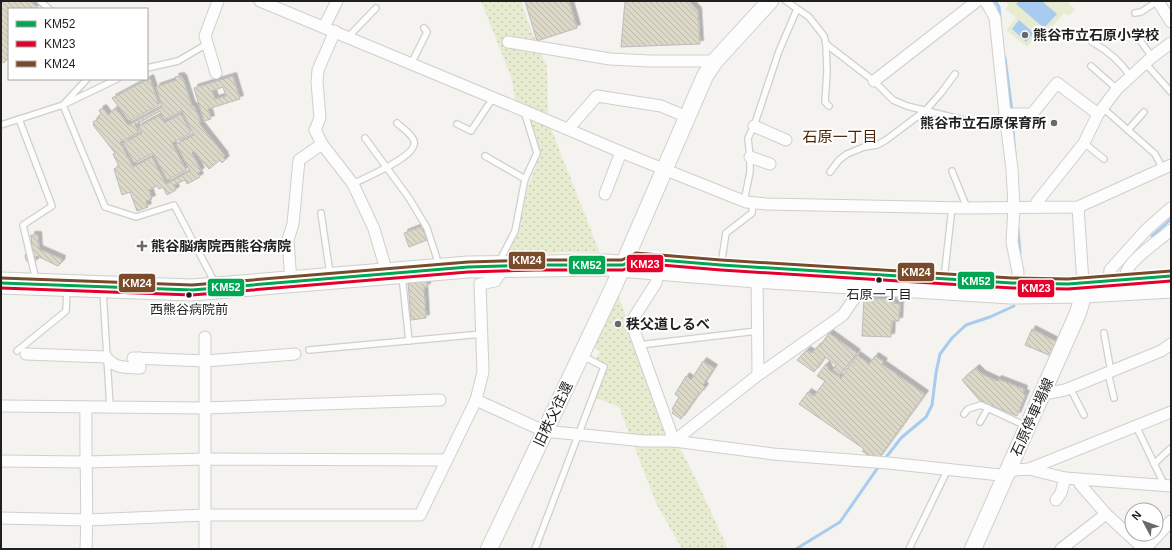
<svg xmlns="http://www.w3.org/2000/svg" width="1172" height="550" viewBox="0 0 1172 550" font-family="Helvetica,'Noto Sans JP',sans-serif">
<defs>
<pattern id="park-dots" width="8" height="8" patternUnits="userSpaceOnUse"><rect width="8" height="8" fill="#e7ecd1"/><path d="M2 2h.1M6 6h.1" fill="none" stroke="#c6cab3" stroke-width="1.8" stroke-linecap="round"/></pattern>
<pattern id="building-back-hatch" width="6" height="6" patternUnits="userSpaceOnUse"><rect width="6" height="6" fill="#dcd8c8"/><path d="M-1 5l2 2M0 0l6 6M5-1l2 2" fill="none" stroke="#bcb9ab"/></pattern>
<filter id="shadow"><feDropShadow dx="3.5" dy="-3.5" stdDeviation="0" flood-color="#0004"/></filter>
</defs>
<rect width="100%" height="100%" fill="#f4f3f0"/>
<polygon fill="#e7ecd1" points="1008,1 1066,1 1075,9 1069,16 1064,13 1045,35 1041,31 1027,47 1006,30 1016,18 1005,9 1009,5 1007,3"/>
<g fill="url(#park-dots)">
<polygon points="481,1 521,1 528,22 547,67 548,116 516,104 511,77"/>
<polygon points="527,112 550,126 600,253 562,252 505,257 516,233 529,184 540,156"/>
<polygon points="618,295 663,416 692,471 728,549 682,549 656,503 619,407 594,397 606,365 596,360 600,351 593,347"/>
</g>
<g fill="#a7ccf0">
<polygon points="1019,1 1042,1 1057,14 1044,28 1016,4"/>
<polygon points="1019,20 1034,33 1026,42 1012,29"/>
</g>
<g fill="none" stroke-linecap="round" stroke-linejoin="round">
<g stroke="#a7ccf0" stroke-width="3">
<polyline points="995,1 999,7 1000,18"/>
<polyline points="1005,58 1012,111"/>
<polyline points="1012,117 1015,155"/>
<polyline points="1018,229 1020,253"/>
<polyline points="1152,236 1171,219"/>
<polyline points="884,460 901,438 926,417 932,405 936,373 940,354 952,338 966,325 990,317 1014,306"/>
<polyline points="796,549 840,522 879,466"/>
</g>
</g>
<g fill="url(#building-back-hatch)" stroke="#bcbbba" fill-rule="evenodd" filter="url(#shadow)">
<polygon points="1,1 30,1 39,9 9,9 9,57 4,63 1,61"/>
<polygon points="525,1 569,1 577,28 537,41"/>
<polygon points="625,1 689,1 698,11 700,44 621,47"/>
<path d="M181,76l1,2h1l9,28h2l7,16 -2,1 26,33 -1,1 2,2 -4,4 -2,-3 -11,9 -15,-18 -2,2 9,18 -3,2 2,4 -13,7 -2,-4 -11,5 2,5 -9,5 -4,-8 -4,2 -2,-3 -8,4 3,9 -6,2 2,6 -11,4 -7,-19 -8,3 -8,-26 5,-3 -6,-12 2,-1 -22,-28 1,-1 -1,-2 6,-4 -1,-2 3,-2 -2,-4 4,-2 5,7 8,-7 12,17 34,-18 -6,-20 20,-7 -1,-3zM160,111l4,9 18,-9 12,24 -18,9 14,27 -24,13 -14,-27 -19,10 -13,-25 19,-10 -4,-7z"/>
<path d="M233,76l7,23 -32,10 3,10 -7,2 -10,-33zM223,87l3,9 -11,3 -3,-8z"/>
<polygon points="150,78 159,105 129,121 112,98"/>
<polygon points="181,114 191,133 172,143 186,170 167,180 153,153 134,163 123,143 142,133 138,127 160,115 164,123"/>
<polygon points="422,226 427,240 409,247 404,233"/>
<polygon points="31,235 38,235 39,249 62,259 61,263 58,266 37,256 35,258 37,259 34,263 30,263 26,260 25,255 32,249"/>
<polygon points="427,280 427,287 424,287 426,318 411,320 408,282"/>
<polygon points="864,298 893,299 893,303 900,304 899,321 892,321 891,337 862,336"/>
<polygon points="1032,329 1057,342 1051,356 1025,345"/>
<polygon points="829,333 857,353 840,375 833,370 836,365 825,357 814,372 797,360 807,350 812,353 818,346 820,346"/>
<polygon points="857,355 869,364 875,356 884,362 882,364 925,394 878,459 872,455 871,457 862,451 864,449 799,404 808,392 814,396 825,381 817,376 826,364 829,370 841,378"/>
<polygon points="703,361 714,368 703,385 705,387 700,394 699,393 681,419 672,413 674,410 672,409 679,397 675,394 686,376 691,380"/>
<polygon points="976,368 982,374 997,381 998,379 1024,389 1023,393 1026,394 1017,416 980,401 962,380"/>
</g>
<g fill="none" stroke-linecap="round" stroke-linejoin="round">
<g stroke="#cfcfcc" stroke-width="8">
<g id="lane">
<polyline points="40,1 49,9"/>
<polyline points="786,1 809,17 824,36 826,44 874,81 893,100 907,106 972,122 1006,124"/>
<polyline points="1135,13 1141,12 1158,1"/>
<polyline points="1134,32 1152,57"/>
<polyline points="350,37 351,34 376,8"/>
<path d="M1092,42c17,9 28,19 39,35"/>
<polyline points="826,44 827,71 825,102 829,106"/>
<polyline points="1145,63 1171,92"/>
<polyline points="411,64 427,32 424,28"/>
<polyline points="1091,66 1117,89"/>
<polyline points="147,68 178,61 207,44"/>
<polyline points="87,79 63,105 105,207 136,217 174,205 215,283"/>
<polyline points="1103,108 1155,154 1163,169"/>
<polyline points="524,111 537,153 525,179"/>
<polyline points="19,119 52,206 23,225 36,280"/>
<polyline points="457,124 471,131 493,98"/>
<polyline points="1,125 63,105 117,79"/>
<polyline points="1128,130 1144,112"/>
<polyline points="365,138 409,198 427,228 439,265"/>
<polyline points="1084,143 1104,159"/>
<polyline points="485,156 525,179 515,231 499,262"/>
<polyline points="952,171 967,208"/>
<polyline points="830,172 839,160 847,154 864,147 877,145 886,140 926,110 941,93 955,74"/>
<path d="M353,184c11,-6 66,-28 61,-43 -2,-7 -12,-13 -17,-18"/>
<polyline points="746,202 745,197 750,172 750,157 748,138 754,126 779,51 797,9"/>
<polyline points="321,213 330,274"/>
<polyline points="721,265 726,233 752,213 753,202"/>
<polyline points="402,276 409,341"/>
<polyline points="944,279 952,207"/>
<polyline points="103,291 110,407"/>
<polyline points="1104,333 1111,372"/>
<polyline points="639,345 757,331"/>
<polyline points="309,350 482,334"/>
<polyline points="17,351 66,311 67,289"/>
<polyline points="1108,373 1114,398"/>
<polyline points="1070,388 1084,415"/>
<polyline points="964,414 968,409 981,405 1026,426"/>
<polyline points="980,422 988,408"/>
<polyline points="1136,426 1163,482 1163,485"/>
<polyline points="1154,464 1171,448"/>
<polyline points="535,549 604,367 583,356"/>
<polyline points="909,549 948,469"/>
</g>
</g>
<g stroke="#cfcfcc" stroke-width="13">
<g id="street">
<polyline points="260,1 532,114 621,152 746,202 766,204 967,208 1078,207 1171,165"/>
<polyline points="985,1 988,5 995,18 1005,114 1012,169 1014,207 1012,242 1018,272 1017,283"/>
<polyline points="1158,1 1171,22"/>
<polyline points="324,27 337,1"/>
<polyline points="335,31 318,70 317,82 320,118 315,130 322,144 353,184 374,229 387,273"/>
<polyline points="508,42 610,59 650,61 715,61"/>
<polyline points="216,73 205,36 218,1"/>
<polyline points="874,81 977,1"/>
<polyline points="1005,114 1032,114 1057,83 1098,114"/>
<polyline points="754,126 786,140"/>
<polyline points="568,129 597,96 661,106 687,117"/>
<polyline points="750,157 770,164"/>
<polyline points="605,194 621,152"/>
<polyline points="1037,206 1037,202 1084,143 1098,114 1117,89 1152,57 1171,43"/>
<polyline points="1078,207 1083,283"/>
<polyline points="659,269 656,283 631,322 674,441 758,375 843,315 856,296 858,284"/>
<polyline points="757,274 758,375"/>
<polyline points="291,282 288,240 293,224 299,160 322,144"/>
<path d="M1125,290c0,-7 -1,-13 2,-19 4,-12 34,-32 44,-41"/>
<polyline points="1110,291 1109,280 1110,270 1146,230 1171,208"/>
<polyline points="205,337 205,549"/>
<path d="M26,354l80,3c9,12 20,10 34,11l-1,-10"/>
<polyline points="133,358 205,361 295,354"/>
<polyline points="1043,394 1065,390 1161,351 1171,344"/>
<polyline points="476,400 544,431 644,441 674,441 773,454 888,463 1000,475 1015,470 1029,469 1065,478 1171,486"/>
<polyline points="1,406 205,408 440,400"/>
<path d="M86,407c-1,47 2,95 0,142"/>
<polyline points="1,461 85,462 205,459 447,460"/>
<polyline points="1029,469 1171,412"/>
<polyline points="1079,480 1080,484 1106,514 1144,549"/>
<polyline points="1056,500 1061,493 1065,478"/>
<polyline points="1,518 87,520 205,515 420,515 476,400 483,372 480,284 495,281 500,274 500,265"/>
<polyline points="1061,549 1106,514"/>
<polyline points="1145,549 1171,521"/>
</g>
</g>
<g stroke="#cfcfcc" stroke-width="18">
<g id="secondary">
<polyline points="489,549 614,286 705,76 715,61 770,1"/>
<polyline points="973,549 1078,313 1084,292 1083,283"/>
</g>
</g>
<g stroke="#cfcfcc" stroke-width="23">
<polyline id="highway" points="1,283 192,290 468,267 607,265 756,277 1011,293 1084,292 1171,287"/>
</g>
<use href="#lane" stroke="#fdfdfd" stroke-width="5.5"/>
<use href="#street" stroke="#fdfdfd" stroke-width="11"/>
<use href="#secondary" stroke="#fdfdfd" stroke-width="16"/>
<use href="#highway" stroke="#fdfdfd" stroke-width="21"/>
<g stroke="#fff" stroke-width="6">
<polyline id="bus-1" points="1,283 192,290 468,267 535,265 623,265 636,258 721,265 1012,283 1068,284 1171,276"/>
</g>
<g stroke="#fff" stroke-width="6">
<polyline id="bus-2" points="1,288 192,295 468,272 535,270 623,270 637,263 721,270 1012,288 1068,289 1171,281"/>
</g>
<g stroke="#fff" stroke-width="6">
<polyline id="bus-3" points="1,278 192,285 468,262 535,260 622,260 636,253 721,260 1012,278 1068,279 1171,271"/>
</g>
<use href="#bus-1" stroke="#00a651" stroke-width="3"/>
<use href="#bus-2" stroke="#e4002b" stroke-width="3"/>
<use href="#bus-3" stroke="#7a4b2a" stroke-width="3"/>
</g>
<g fill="#6a6968" stroke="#fff" stroke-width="1.5">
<circle cx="1025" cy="35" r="4"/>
<circle cx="1054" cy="123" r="4"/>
<path d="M140 240h4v4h4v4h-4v4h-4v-4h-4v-4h4z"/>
<circle cx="618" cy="324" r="4"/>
</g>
<g fill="#201f1e" stroke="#fff" stroke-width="1.5">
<circle cx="879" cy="280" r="3.5"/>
<circle cx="189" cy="295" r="3.5"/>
</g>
<g text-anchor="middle" stroke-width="4" stroke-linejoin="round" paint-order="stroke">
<g font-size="13" fill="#201f1e" stroke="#fff">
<text x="879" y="299">石原一丁目</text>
<text x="189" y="314">西熊谷病院前</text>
</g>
<g font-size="14" font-weight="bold" fill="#201f1e" stroke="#fff" text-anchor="start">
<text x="1033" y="40">熊谷市立石原小学校</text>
<text x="1046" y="128" text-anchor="end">熊谷市立石原保育所</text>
<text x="151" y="251">熊谷脳病院西熊谷病院</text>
<text x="626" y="329">秩父道しるべ</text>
</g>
<g font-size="14" fill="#201f1e" stroke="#fff">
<text transform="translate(553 414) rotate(-64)" y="5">旧秩父往還</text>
<text transform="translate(1032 417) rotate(-66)" y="5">石原停車場線</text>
</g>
<g font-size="15" fill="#4b1f00" stroke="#fff">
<text x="840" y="142">石原一丁目</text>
</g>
</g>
<g stroke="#fff" stroke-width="1.5">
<rect x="508" y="251" width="38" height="19" rx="4" fill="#7a4b2a"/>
<rect x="626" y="254" width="38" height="19" rx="4" fill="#e4002b"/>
<rect x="568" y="255" width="38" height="20" rx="4" fill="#00a651"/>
<rect x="897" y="262" width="38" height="20" rx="4" fill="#7a4b2a"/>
<rect x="957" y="271" width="38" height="19" rx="4" fill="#00a651"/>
<rect x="118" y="273" width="38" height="20" rx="4" fill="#7a4b2a"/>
<rect x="207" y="278" width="38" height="19" rx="4" fill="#00a651"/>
<rect x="1017" y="279" width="38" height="19" rx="4" fill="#e4002b"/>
</g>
<g font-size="11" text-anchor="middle" font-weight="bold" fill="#fff">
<text x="527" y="264">KM24</text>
<text x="645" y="268">KM23</text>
<text x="587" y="269">KM52</text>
<text x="916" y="276">KM24</text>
<text x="976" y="285">KM52</text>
<text x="137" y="287">KM24</text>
<text x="226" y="291">KM52</text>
<text x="1036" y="292">KM23</text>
</g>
<rect width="1172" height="550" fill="none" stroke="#201f1e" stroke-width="4"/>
<rect x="8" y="8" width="140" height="72" fill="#ffffff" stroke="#a6a5a5"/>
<rect x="16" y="21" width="20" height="6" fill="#00a651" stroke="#a6a5a5"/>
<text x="44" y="28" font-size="12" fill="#201f1e">KM52</text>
<rect x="16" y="41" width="20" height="6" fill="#e4002b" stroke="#a6a5a5"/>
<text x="44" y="48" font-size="12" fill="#201f1e">KM23</text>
<rect x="16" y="61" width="20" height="6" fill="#7a4b2a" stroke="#a6a5a5"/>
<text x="44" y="68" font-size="12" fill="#201f1e">KM24</text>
<g transform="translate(1144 522) rotate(311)"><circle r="19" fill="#ffffff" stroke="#a6a5a5"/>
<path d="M0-3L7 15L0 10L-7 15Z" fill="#6a6968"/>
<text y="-6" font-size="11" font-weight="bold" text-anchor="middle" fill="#201f1e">N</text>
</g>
</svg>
